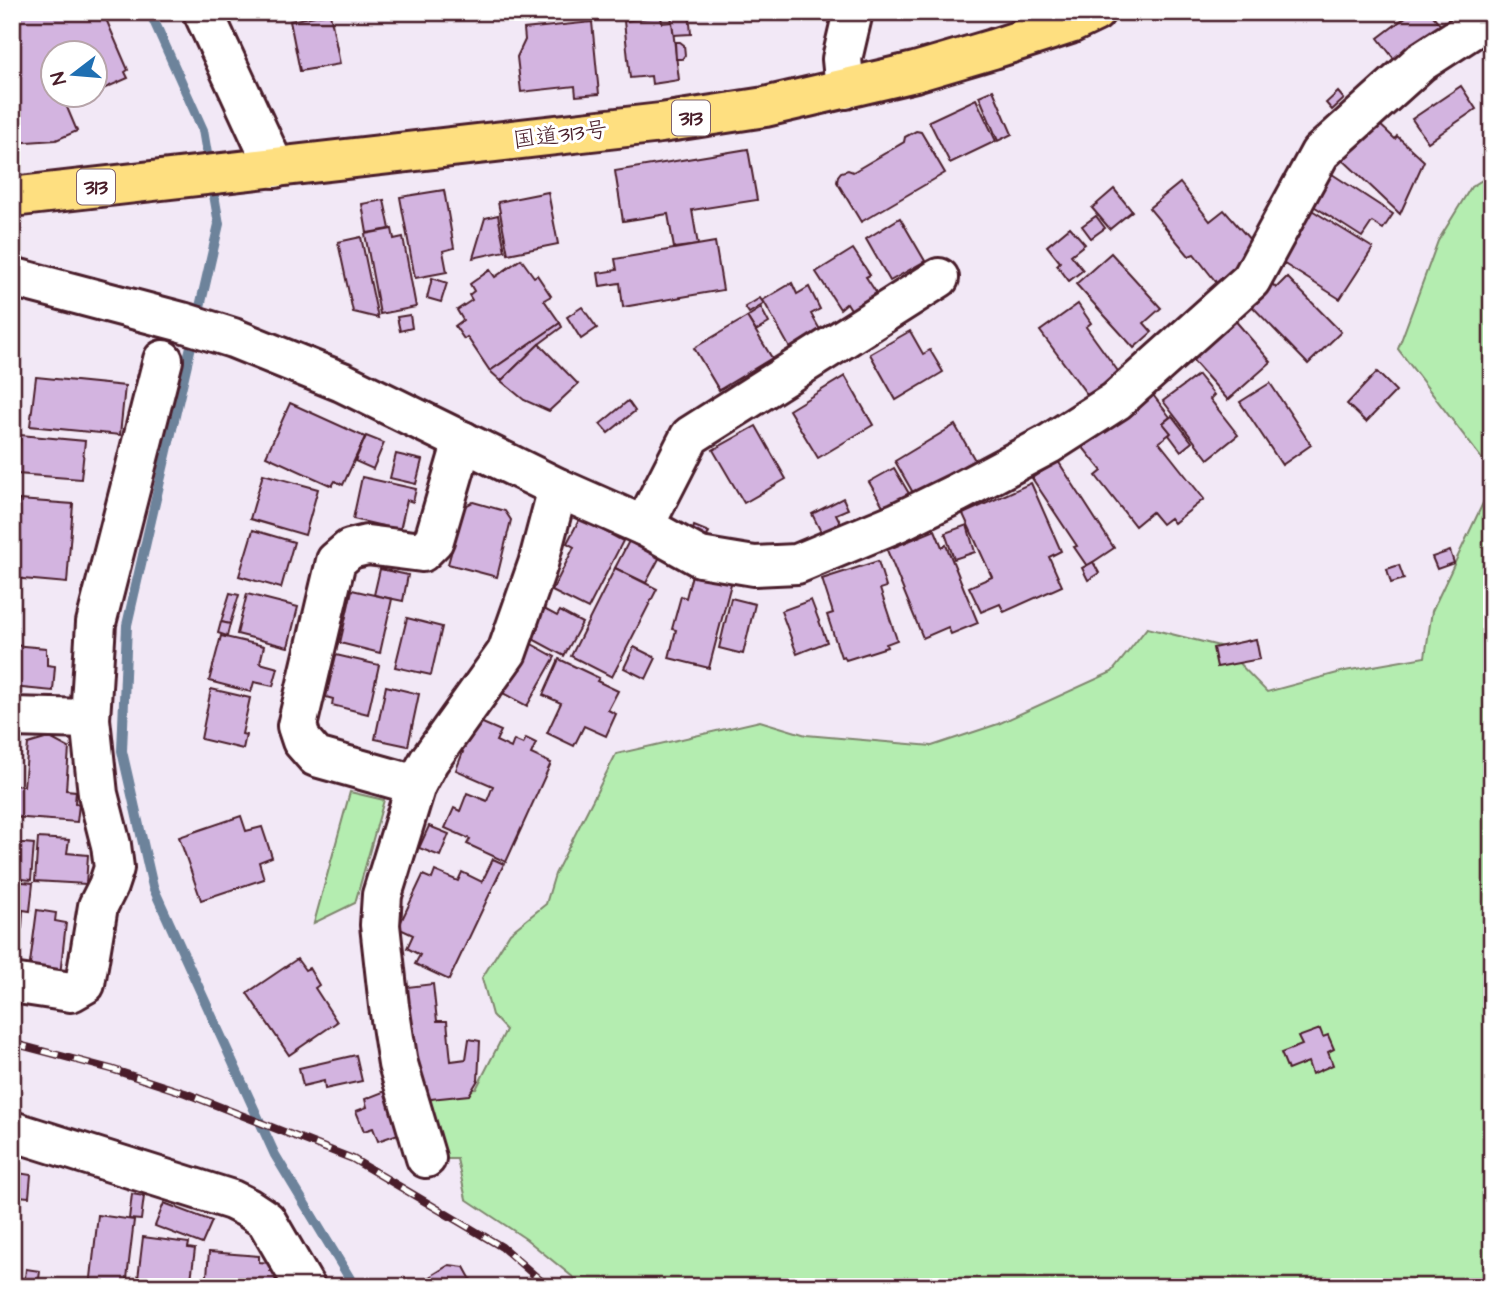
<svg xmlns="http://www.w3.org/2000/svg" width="1504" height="1299" viewBox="0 0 1504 1299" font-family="'Architects Daughter','Klee One',sans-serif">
<rect width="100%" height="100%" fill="#f2e8f6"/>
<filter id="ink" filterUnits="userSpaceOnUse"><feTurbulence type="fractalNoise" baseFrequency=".0143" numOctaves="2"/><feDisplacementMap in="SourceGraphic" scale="14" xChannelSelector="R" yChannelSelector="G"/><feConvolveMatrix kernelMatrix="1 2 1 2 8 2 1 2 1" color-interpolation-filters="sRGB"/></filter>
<g filter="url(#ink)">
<g fill="#b4edb0" stroke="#7f866e" stroke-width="2">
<polygon points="1492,174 1492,472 1398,349 1438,241 1471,187"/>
<polygon points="1492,484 1492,1287 585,1287 526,1239 466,1199 457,1159 431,1159 414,1115 440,1092 476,1089 506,1030 492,1015 482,978 510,933 546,904 555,874 616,754 760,721 806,735 932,746 998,724 1112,672 1147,628 1223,647 1267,692 1345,671 1425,657 1432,611"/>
<polygon points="350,792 384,800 355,903 314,923"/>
</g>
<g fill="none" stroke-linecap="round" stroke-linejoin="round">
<polyline stroke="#6d839b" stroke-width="10" points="150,12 203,130 219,224 127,625 122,751 153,887 275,1155 355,1287"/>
</g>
<g fill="#d3b4e0" stroke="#4a1f2b" stroke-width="2">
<polygon points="12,12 103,12 128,70 125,72 128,78 94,93 94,52 52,52 52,94 90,94 66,105 77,131 56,140 12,143"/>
<polygon points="535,12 587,12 588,17 537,24"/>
<polygon points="689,12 691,34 673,35 671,13"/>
<polygon points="1423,12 1430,12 1443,28 1398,64 1378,38 1407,16"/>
<polygon points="330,13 340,64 300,71 290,21"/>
<polygon points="661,16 662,23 672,22 679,80 652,84 651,76 630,78 624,21"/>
<polygon points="592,22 599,94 576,96 575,86 521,92 517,57 525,40 524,29"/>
<polygon points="675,42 680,42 684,45 685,55 682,59 676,59"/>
<polygon points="1461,86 1476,109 1428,142 1412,119"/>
<polygon points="993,90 1012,134 998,141 979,96"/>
<polygon points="1338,92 1344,99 1332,110 1326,103"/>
<polygon points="976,99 996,141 950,163 929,121"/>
<polygon points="1376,121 1395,139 1397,136 1424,161 1400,214 1341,158"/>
<polygon points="916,131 921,132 945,173 861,222 837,182 838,176 841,172 848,170 853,172 904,142 905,137"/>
<polygon points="748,149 757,200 692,210 698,245 674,248 668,214 623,221 615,171"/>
<polygon points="1332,174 1393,214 1383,229 1372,222 1362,237 1312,205"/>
<polygon points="1180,183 1210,221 1224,210 1251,241 1256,241 1220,287 1194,254 1189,256 1149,208"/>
<polygon points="1114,189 1132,211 1110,229 1092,208"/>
<polygon points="444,190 454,248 443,251 447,272 415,278 400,197"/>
<polygon points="548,192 558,244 508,254 498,202"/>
<polygon points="384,200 390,229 367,233 362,204"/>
<polygon points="1310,209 1373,248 1340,299 1278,260"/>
<polygon points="498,215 505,251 473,258 485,218"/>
<polygon points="1096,216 1105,228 1091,238 1082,226"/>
<polygon points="900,218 925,261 890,281 866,239"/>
<polygon points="1070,227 1085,244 1071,255 1083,270 1069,281 1057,265 1060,262 1047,246"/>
<polygon points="392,229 394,239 403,237 416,307 380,314 365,234"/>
<polygon points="361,237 378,318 353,312 338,242"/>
<polygon points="715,242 723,290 623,307 620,283 600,286 598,273 617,270 615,259"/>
<polygon points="853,249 870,275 866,277 879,297 854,314 847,303 840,309 816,272"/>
<polygon points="1111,253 1161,308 1144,323 1152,332 1134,348 1076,284"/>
<polygon points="521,259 534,277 537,275 551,296 544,300 560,323 490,371 467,337 464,339 455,326 463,320 457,310 472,300 469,295 474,291 470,284 490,270 495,277"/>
<polygon points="1287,277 1341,332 1308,364 1247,301 1269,280 1276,288"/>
<polygon points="432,278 447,283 441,302 427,298"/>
<polygon points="792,283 797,294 809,287 820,309 811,314 822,333 791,350 763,300"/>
<polygon points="760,298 764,304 749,313 745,307"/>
<polygon points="1078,304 1091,323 1086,327 1120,374 1089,397 1040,331"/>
<polygon points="582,307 597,328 581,339 567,317"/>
<polygon points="761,308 769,323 756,331 747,317"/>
<polygon points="410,315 412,328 400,331 397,317"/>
<polygon points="747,317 772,358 719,390 694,348"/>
<polygon points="1233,318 1271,362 1228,400 1189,356"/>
<polygon points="560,323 562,327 539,344 501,381 490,371"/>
<polygon points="910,331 923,354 930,350 943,372 896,400 870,354"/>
<polygon points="539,344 578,384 549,411 524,400 501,381"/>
<polygon points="1377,372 1396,391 1366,422 1347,404"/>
<polygon points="1198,375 1214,395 1210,399 1238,435 1208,459 1163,401"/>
<polygon points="845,376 873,425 818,458 789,410"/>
<polygon points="36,377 125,386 120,435 30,426"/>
<polygon points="1270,383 1311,445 1282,465 1240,402"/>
<polygon points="1150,391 1170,417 1163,423 1171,433 1159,442 1204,499 1174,523 1170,518 1162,524 1152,512 1135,526 1096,476 1102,471 1081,445"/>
<polygon points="628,401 635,411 608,433 600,424"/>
<polygon points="290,403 365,437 343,485 335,481 332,486 266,456"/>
<polygon points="1172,416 1192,442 1181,451 1169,435 1171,433 1163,423"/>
<polygon points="955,425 976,462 916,498 895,461"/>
<polygon points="756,426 786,479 744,503 713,450"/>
<polygon points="20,435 85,441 81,479 17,474"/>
<polygon points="366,436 384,443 373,469 355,461"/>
<polygon points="396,454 422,460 416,484 390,478"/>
<polygon points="1058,461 1114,548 1087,566 1074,547 1077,546 1032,478"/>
<polygon points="894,468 911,497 886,511 869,482"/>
<polygon points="263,474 318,489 305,535 250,519"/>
<polygon points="362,477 416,489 413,502 407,500 400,530 353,519"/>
<polygon points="1031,483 1061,551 1049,557 1062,586 1004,612 1000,604 981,612 969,587 992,577 963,514"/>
<polygon points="843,498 848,509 836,514 841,524 822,534 812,514"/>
<polygon points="19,500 73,504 67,583 12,578 12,519 18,520"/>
<polygon points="473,502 505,511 511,520 497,577 448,564 464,507"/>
<polygon points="580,518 623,541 588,609 552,591 574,547 567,543"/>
<polygon points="967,525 975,552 954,559 945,533"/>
<polygon points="694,526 709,532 706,539 692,534"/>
<polygon points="253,530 294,542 281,588 239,576"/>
<polygon points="935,530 942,547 946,545 978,623 951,634 948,627 923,638 887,550"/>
<polygon points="630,539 661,555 646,583 615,568"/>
<polygon points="1450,551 1454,563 1437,569 1432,557"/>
<polygon points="878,561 886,587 880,589 897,640 886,644 887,647 846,660 844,656 841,657 827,615 833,613 822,579"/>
<polygon points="1093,562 1099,573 1088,580 1082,568"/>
<polygon points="1399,565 1404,579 1391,583 1387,569"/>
<polygon points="615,568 657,589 612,677 571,656"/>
<polygon points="380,569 408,575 403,601 374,595"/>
<polygon points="693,571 732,580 709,668 669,658 676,630 672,629 681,596 686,598"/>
<polygon points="352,590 392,599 380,653 340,643"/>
<polygon points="230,593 239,595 230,624 221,622"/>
<polygon points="247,594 298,607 288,647 237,634"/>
<polygon points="731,598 755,604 743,654 719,648"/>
<polygon points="811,600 827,642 797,654 781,611"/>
<polygon points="544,609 557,616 560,611 582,623 564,656 529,637"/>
<polygon points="407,618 442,627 431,675 395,667"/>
<polygon points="221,622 230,624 227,636 218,633"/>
<polygon points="221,636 264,646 260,663 278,668 273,686 254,682 251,692 209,681"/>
<polygon points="1256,639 1260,659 1217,667 1213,648"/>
<polygon points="528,642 555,657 527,706 497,690"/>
<polygon points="12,645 46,648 46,654 47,654 47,665 55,666 53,691 12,687"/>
<polygon points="634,647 656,658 646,679 624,668"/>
<polygon points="336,655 379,665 368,714 332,705 333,699 326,697"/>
<polygon points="559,659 599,678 597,681 618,691 608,710 616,714 606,736 584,726 574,746 547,733 561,703 543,695"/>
<polygon points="386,686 419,694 408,746 375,739"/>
<polygon points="211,689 250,698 242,734 246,735 243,749 201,739"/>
<polygon points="478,721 501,731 496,741 511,748 514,740 523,744 526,738 536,743 531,754 551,763 506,862 467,844 470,839 445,828 454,808 460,811 467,793 487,801 493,786 456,770 463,752 461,751 471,729"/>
<polygon points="45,739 52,739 69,748 66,790 76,791 75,803 79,804 77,822 12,817 12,785 24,786 28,744"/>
<polygon points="241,816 246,831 262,827 272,857 259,862 264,879 201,900 179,837"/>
<polygon points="429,826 449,834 440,856 419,848"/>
<polygon points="38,838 69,840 67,853 88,855 86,884 35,881"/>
<polygon points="12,842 34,844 31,880 12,878"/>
<polygon points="493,859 504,864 449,980 415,964 420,955 407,948 413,935 398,928 423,875 432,879 435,871 458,881 462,872 482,882"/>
<polygon points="12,881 33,883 30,911 23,910 22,928 12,927"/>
<polygon points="37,910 56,913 55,921 66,923 60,975 29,971"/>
<polygon points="297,959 305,970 309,968 319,985 315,988 337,1022 289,1055 247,993"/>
<polygon points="433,984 437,1021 447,1021 451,1061 466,1059 469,1039 480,1041 478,1080 469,1095 421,1100 398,988"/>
<polygon points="1320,1029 1323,1037 1328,1035 1334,1049 1328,1052 1333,1065 1312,1074 1308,1062 1288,1070 1281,1053 1302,1045 1298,1037"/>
<polygon points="356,1055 362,1081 325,1089 324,1081 303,1086 299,1068"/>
<polygon points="388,1090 404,1132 378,1141 373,1128 364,1131 356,1111 367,1107 365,1099"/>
<polygon points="12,1149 17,1149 15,1166 12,1166"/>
<polygon points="12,1172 31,1175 29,1197 18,1196 12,1240"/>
<polygon points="132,1194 144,1196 141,1220 129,1219"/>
<polygon points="164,1203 212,1221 202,1244 155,1226"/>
<polygon points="98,1215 134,1220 126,1287 90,1287"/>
<polygon points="143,1237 189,1243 188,1248 195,1249 190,1287 137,1287"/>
<polygon points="209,1252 259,1256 259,1262 270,1263 270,1271 276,1271 275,1287 206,1287"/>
<polygon points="449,1265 464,1267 475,1287 424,1287 421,1282"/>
<polygon points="26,1269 40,1271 38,1287 24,1287"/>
</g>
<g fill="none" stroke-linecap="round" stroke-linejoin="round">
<g stroke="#4a1f2b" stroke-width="44">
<g id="minor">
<polyline points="845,89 842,59 853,12"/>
<polyline points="12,277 182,322 233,338 342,382 558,488 644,526 700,557 754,566 797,564 898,522 957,493 1049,444 1116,401 1251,280 1320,153 1421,62 1492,16"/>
<polyline points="644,526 690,436 939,278"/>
<polyline points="12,717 90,719"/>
<polyline points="416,785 316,757 302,741 297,726 336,561 350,549 367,545 422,552 434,540 463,441"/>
<polyline points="12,983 71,992 85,984 98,906 108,886 114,868 111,845 98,794 90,719 96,623 163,360"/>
<polyline points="12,1131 232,1200 248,1208 266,1220 305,1287"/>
<polyline points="426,1158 398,1064 389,1006 380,925 382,895 416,785 429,761 507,652 538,564 558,488"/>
</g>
</g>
<g stroke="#4a1f2b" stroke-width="44">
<polyline id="tertiary" points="203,12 275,168"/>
</g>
<g stroke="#4a1f2b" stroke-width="44">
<polyline id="trunk" points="12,197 661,123 765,107 915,72 993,49 1070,24 1095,12"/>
</g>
<use href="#minor" stroke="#fff" stroke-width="38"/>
<use href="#tertiary" stroke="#fff" stroke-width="38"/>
<use href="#trunk" stroke="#fedf80" stroke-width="38"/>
<g stroke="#4a1f2b" stroke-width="8">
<polyline id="rail" points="12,1043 111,1069 185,1093 353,1159 502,1247 548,1287"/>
</g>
<use href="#rail" stroke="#fff" stroke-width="5" stroke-dasharray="16" stroke-linecap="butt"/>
</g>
</g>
<g text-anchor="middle" stroke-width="6" stroke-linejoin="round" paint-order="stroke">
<g fill="#fff" stroke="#80626b" stroke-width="2">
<rect x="672" y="100.5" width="38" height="35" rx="5"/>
<rect x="77" y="169.5" width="38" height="35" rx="5"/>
</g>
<g font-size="21" font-weight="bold" fill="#4a1f2b">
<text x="691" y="125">313</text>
<text x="96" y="194">313</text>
</g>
<g font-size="23" fill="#4a1f2b" stroke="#fff">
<text transform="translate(560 134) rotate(-7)" y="8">国道313号</text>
</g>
</g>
<rect width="1504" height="1299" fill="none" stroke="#fff" stroke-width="42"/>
<rect x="21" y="21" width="1462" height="1257" fill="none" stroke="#4a1f2b" stroke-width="2.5" filter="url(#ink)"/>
<g transform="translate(74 74) rotate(254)"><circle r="33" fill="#ffffff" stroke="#b7a5aa" stroke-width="2"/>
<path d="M0-5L12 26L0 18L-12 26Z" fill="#1f6fb2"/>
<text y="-10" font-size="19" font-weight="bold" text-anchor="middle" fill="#4a1f2b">N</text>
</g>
</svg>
